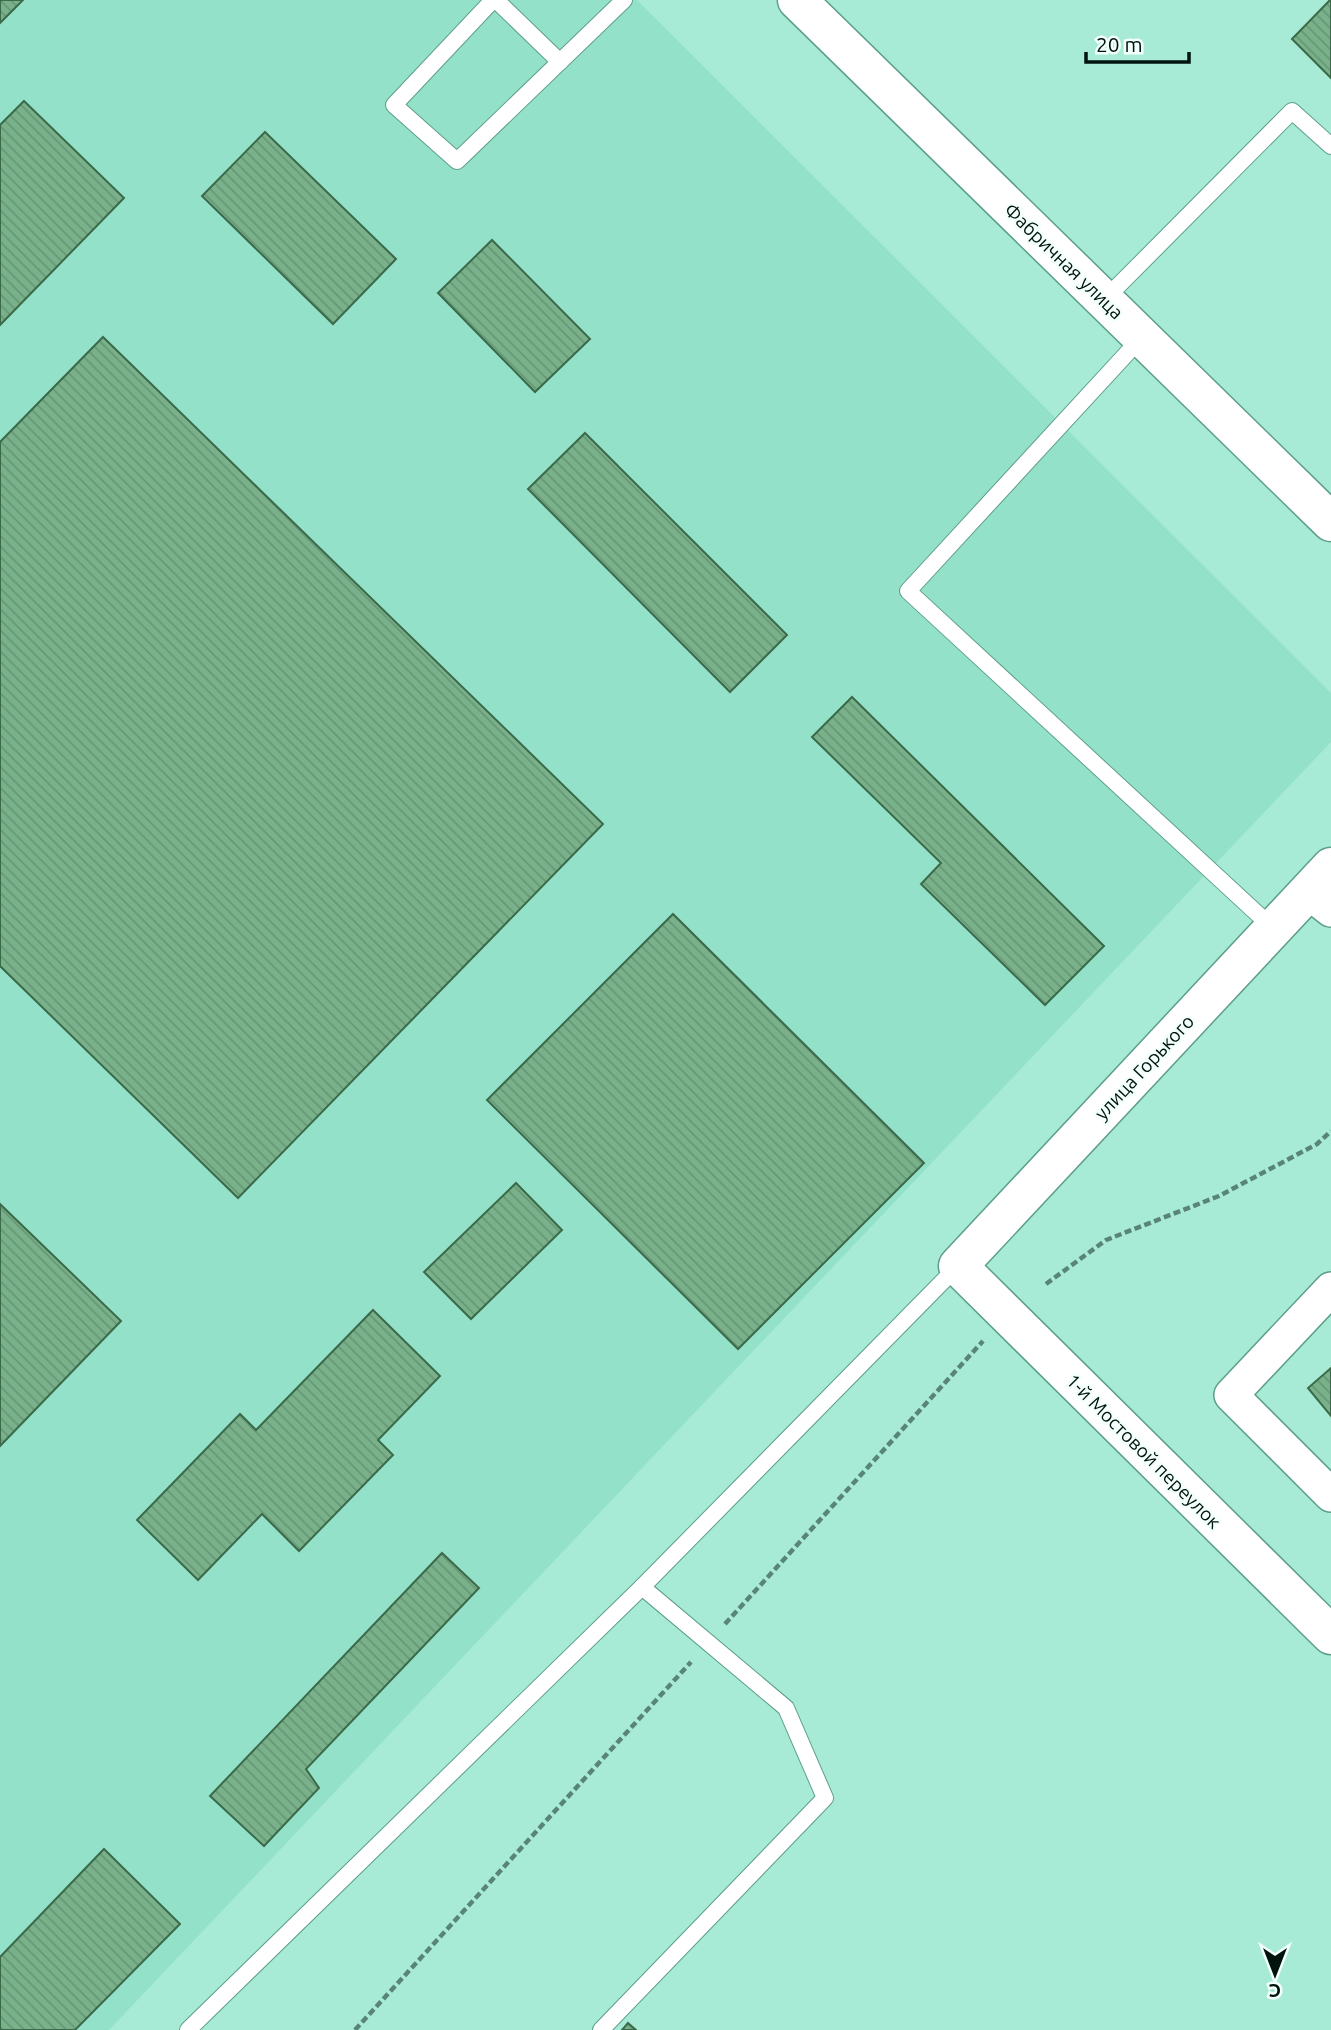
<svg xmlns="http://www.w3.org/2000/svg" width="1331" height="2030" viewBox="0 0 1331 2030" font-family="Ubuntu,sans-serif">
<defs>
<pattern id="building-back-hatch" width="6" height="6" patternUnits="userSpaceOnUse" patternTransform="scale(1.75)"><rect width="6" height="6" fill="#79b18a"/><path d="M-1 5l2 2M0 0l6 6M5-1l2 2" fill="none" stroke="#679776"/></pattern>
</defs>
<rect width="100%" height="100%" fill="#a7ebd6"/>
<polygon fill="#94e1ca" points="0,0 637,0 1331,693 1331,742 109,2030 0,2030"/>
<g fill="url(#building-back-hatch)" stroke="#3b6a4a" stroke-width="2">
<polygon points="0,0 23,0 0,23"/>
<polygon points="1330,0 1331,0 1331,78 1292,39"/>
<polygon points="24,101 124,198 0,325 0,125"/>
<polygon points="265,132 396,259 333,324 202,196"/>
<polygon points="492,240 590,339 535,392 438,293"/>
<polygon points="103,337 603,824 238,1198 0,966 0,442"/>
<polygon points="585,433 787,635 730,692 528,489"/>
<polygon points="852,697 1104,946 1045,1005 921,884 941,863 812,737"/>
<polygon points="673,914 924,1163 738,1349 487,1100"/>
<polygon points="516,1183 562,1230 471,1319 424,1272"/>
<polygon points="0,1204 121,1321 0,1446"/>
<polygon points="373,1310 440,1376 378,1440 393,1455 299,1551 262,1514 198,1580 137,1520 240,1414 256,1430"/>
<polygon points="1331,1368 1331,1416 1308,1388"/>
<polygon points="442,1553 479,1588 306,1769 319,1788 264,1846 210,1796"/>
<polygon points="104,1849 180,1924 75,2030 0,2030 0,1957"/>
<polygon points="628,2023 636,2030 622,2030"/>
</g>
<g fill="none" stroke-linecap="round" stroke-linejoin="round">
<g stroke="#5d9e8b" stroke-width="18">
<g id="lane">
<polyline points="493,0 394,105 457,161 624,0"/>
<polyline points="496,0 560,62"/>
<polyline points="1104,300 1292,111 1331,146"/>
<polyline points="1142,337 908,591 1274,929"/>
<polyline points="188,2030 642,1587 958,1266"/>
<polyline points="601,2030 825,1798 786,1708 642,1587"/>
</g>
</g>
<g stroke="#5d9e8b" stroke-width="36">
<g id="street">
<polyline points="1308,892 1331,910"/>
<polyline points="1331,1289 1231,1395 1331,1495"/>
</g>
</g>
<g stroke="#5d9e8b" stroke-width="41">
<g id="secondary">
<polyline points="797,0 1331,522"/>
<polyline points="1331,867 958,1266 1331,1635"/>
</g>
</g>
<g stroke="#588578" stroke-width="4.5" stroke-dasharray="7 3.5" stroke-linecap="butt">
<polyline points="1046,1284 1106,1240 1219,1196 1317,1144 1331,1131"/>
<polyline points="725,1624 983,1341"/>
<polyline points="355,2030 691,1662"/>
</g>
<use href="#lane" stroke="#fff" stroke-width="16"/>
<use href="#street" stroke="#fff" stroke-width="33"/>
<use href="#secondary" stroke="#fff" stroke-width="38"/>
</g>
<g text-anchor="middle" stroke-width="5" stroke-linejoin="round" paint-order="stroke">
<g font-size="19" fill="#00130d" stroke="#f2fffa">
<text transform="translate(1064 261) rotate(44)" y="7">Фабричная улица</text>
<text transform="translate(1144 1067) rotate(-47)" y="7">улица Горького</text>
<text transform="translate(1144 1451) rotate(45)" y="7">1-й Мостовой переулок</text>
</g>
</g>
<g transform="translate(1275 1974) rotate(180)" stroke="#f2fffa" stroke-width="5" paint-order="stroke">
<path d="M0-5L12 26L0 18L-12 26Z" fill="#00130d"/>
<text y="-10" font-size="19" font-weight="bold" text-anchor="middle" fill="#00130d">С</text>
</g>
<path d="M1086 52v10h103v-10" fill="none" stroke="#00130d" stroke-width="3.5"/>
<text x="1096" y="52" font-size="21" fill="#00130d" stroke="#f2fffa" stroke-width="5" paint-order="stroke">20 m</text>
</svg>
